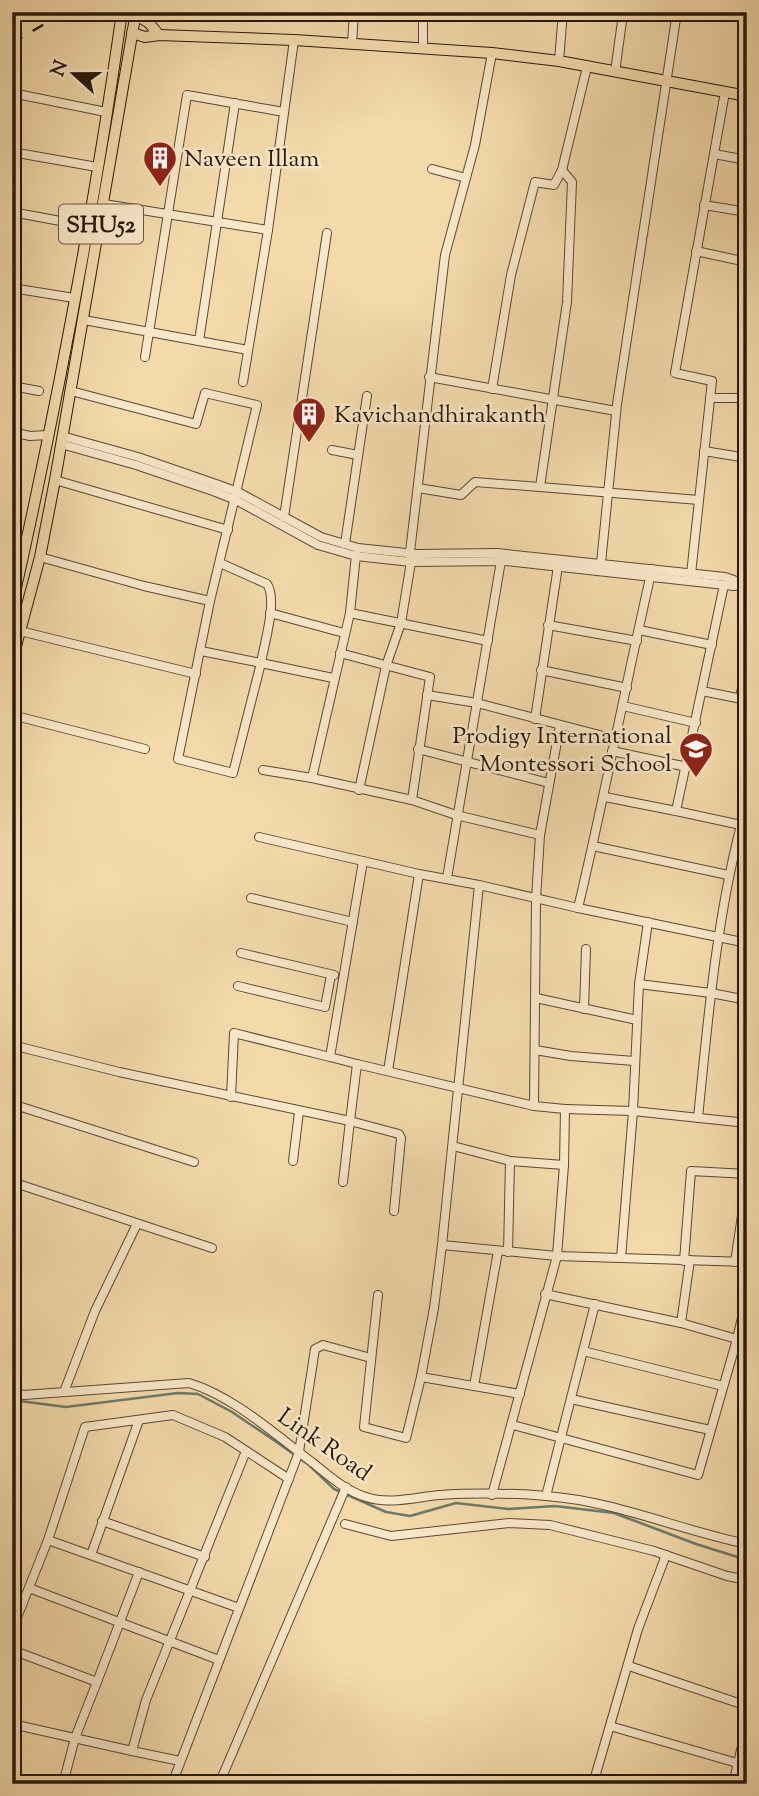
<svg xmlns="http://www.w3.org/2000/svg" width="759" height="1796" viewBox="0 0 759 1796" font-family="'Sorts Mill Goudy',serif">
<rect width="100%" height="100%" fill="#f4daab"/>
<filter id="stains"><feTurbulence type="fractalNoise" baseFrequency=".00286" numOctaves="4"/><feColorMatrix values="0 0 0 0 .2 0 0 0 0 .09 0 0 0 0 .02 0 0 0 .5 -.17"/></filter>
<radialGradient id="worn" r=".72"><stop offset=".6" stop-color="#630" stop-opacity="0"/><stop offset="1" stop-color="#630" stop-opacity=".3"/></radialGradient>
<g fill="none" stroke-linecap="round" stroke-linejoin="round">
<polyline stroke="#6d7a69" stroke-width="2.5" points="12,1400 66,1407 178,1393 198,1394 232,1412 275,1441 309,1465 334,1489 386,1512 410,1516 456,1503 508,1509 555,1506 614,1513 696,1544 747,1560"/>
<g stroke="#5a4932" stroke-width="10">
<g id="minor">
<polyline points="352,44 354,12"/>
<polyline points="423,48 423,12"/>
<polyline points="559,61 563,12"/>
<polyline points="587,67 562,170 572,182 567,302 540,487 699,500"/>
<polyline points="615,72 623,14 621,12"/>
<polyline points="12,93 106,112"/>
<polyline points="12,152 97,167"/>
<polyline points="714,154 747,160"/>
<polyline points="432,169 466,178"/>
<polyline points="104,204 268,230"/>
<polyline points="704,205 747,212"/>
<polyline points="12,212 87,226"/>
<polyline points="696,251 747,262"/>
<polyline points="12,288 74,298"/>
<polyline points="84,320 248,350"/>
<polyline points="199,341 235,103"/>
<polyline points="145,357 187,95 284,112"/>
<polyline points="429,377 616,411"/>
<polyline points="243,382 268,230 294,40"/>
<polyline points="12,386 39,391"/>
<polyline points="492,389 511,275 535,182 554,185 562,170"/>
<polyline points="71,391 196,424 205,393 257,405 210,601 178,759 233,773 261,663 333,678"/>
<polyline points="710,398 747,398"/>
<polyline points="12,432 30,436 48,435"/>
<polyline points="62,436 138,457 216,484 238,492 321,537 358,548 416,554 497,553 725,577 745,584"/>
<polyline points="61,444 136,465 213,491 236,500 318,545 356,556 411,562 506,561 734,586 747,584"/>
<polyline points="332,450 358,455"/>
<polyline points="704,451 747,458"/>
<polyline points="55,480 228,530"/>
<polyline points="418,488 461,495 475,482 540,487"/>
<polyline points="284,517 327,233"/>
<polyline points="345,544 367,396"/>
<polyline points="356,555 350,613 312,778 412,800 456,815 540,835"/>
<polyline points="40,557 144,586 210,601"/>
<polyline points="601,563 617,404 677,12"/>
<path d="M652,569c-26,113 -47,226 -74,339l-99,-23 -37,360 115,11 190,6"/>
<polyline points="691,574 712,381 675,373 725,92"/>
<polyline points="270,613 344,633"/>
<polyline points="350,613 488,641"/>
<polyline points="548,625 637,641"/>
<polyline points="639,630 712,645"/>
<polyline points="20,631 196,674"/>
<path d="M201,651l60,12c3,-19 17,-63 6,-79l-47,-21"/>
<polyline points="340,653 430,677 412,800"/>
<polyline points="541,670 627,688"/>
<polyline points="702,691 747,700"/>
<polyline points="427,695 477,703 615,739"/>
<polyline points="740,699 747,661"/>
<polyline points="623,706 696,723"/>
<polyline points="12,715 145,749"/>
<polyline points="535,719 558,566"/>
<polyline points="418,749 549,783"/>
<polyline points="612,751 687,767"/>
<polyline points="263,770 312,778"/>
<polyline points="359,790 386,666 401,623 411,562 410,552 445,255 475,145 492,53"/>
<polyline points="605,797 676,811 724,585"/>
<path d="M676,811l65,14c-25,97 -33,194 -43,293"/>
<polyline points="259,837 419,874"/>
<polyline points="593,846 728,875"/>
<polyline points="447,878 501,561"/>
<polyline points="251,898 353,922"/>
<polyline points="578,908 747,943"/>
<polyline points="241,953 334,975"/>
<polyline points="639,984 648,922"/>
<polyline points="238,986 325,1007 331,975"/>
<polyline points="536,998 637,1020"/>
<polyline points="584,1009 586,949"/>
<polyline points="12,1045 119,1072 350,1121 357,1064 534,1106 565,1109 564,1165 557,1256 492,1495"/>
<polyline points="535,1050 571,1056 634,1061"/>
<polyline points="330,1057 357,1064"/>
<polyline points="388,1071 419,874 479,885"/>
<polyline points="231,1097 234,1033 330,1057 363,861"/>
<polyline points="12,1104 194,1162"/>
<polyline points="534,1106 536,899 540,835 560,725"/>
<polyline points="565,1109 633,1111 747,1123"/>
<polyline points="453,1146 510,1161 508,1252"/>
<polyline points="293,1161 299,1112"/>
<polyline points="510,1161 564,1165"/>
<polyline points="12,1182 212,1248"/>
<polyline points="343,1182 350,1121 399,1134 401,1138 394,1211"/>
<polyline points="442,1245 434,1308 421,1377 520,1394"/>
<polyline points="621,1258 633,1111 639,984 711,993 747,1000"/>
<polyline points="684,1261 691,1171 747,1174"/>
<polyline points="735,1262 747,1182"/>
<polyline points="545,1294 681,1323 747,1342"/>
<polyline points="378,1295 364,1427 406,1438 421,1377"/>
<polyline points="681,1323 690,1260"/>
<polyline points="583,1351 723,1386"/>
<polyline points="474,1386 498,1251"/>
<polyline points="64,1392 95,1311 137,1224"/>
<path d="M12,1393l12,2 165,-12c44,13 87,52 124,80 16,13 33,28 53,34 23,8 50,0 74,-2 30,-2 75,-2 106,1 69,5 133,34 201,48"/>
<polyline points="571,1399 710,1430"/>
<polyline points="513,1425 698,1475 737,1339 747,1297"/>
<polyline points="546,1496 595,1304"/>
<polyline points="102,1521 205,1557"/>
<polyline points="345,1524 391,1536 509,1523 550,1525 654,1551 727,1576 747,1580"/>
<polyline points="91,1555 139,1420"/>
<polyline points="29,1588 219,1660"/>
<polyline points="239,1608 48,1540 85,1427 173,1415 225,1437 289,1479"/>
<polyline points="12,1630 48,1540"/>
<polyline points="12,1650 97,1682 139,1572"/>
<polyline points="629,1666 747,1706"/>
<polyline points="12,1724 132,1751"/>
<polyline points="610,1726 737,1763"/>
<polyline points="180,1761 132,1751 146,1700 246,1451"/>
<polyline points="595,1777 638,1629 666,1555"/>
<polyline points="63,1784 75,1738 97,1682"/>
<polyline points="172,1784 299,1452 315,1349 323,1345 371,1358"/>
<polyline points="219,1784 346,1487"/>
<polyline points="593,1784 595,1777 610,1784"/>
<polyline points="733,1784 747,1725"/>
</g>
</g>
<g stroke="#27190a" stroke-width="12">
<g id="major">
<polyline points="136,15 149,23 159,35"/>
<polyline points="132,33 145,37 159,35 294,40 492,53 559,61 747,96"/>
<path d="M12,606c44,-196 82,-395 110,-594"/>
<polyline points="12,661 40,557 55,480 136,12"/>
</g>
</g>
<use href="#minor" stroke="#f8e7c8" stroke-width="8"/>
<use href="#major" stroke="#f4daab" stroke-width="10"/>
<polyline stroke="#27190a" stroke-width="2.5" stroke-dasharray="12 12" stroke-linecap="butt" points="12,43 65,12"/>
</g>
<defs>
<g id="building-pin" transform="scale(1.75)"><path d="M0 17L-7.5 6A9.5 9.5 0 1 1 7.5 6Z" fill="#8f2418" stroke="#f8e7c8"/><path d="M-4-6H4V6H1V3H-1V6H-4ZM-2.5-4.3h1.7v1.8h-1.7ZM.8-4.3h1.7v1.8H.8ZM-2.5-1h1.7V.8h-1.7ZM.8-1h1.7V.8H.8Z" fill="#fff"/></g>
<g id="school-pin" transform="scale(1.75)"><path d="M0 17L-7.5 6A9.5 9.5 0 1 1 7.5 6Z" fill="#8f2418" stroke="#f8e7c8"/><path d="M0-5L7-2L0 1L-7-2ZM-4 1L0 2.5L4 1V4Q0 6-4 4Z" fill="#fff"/></g>
</defs>
<g fill-rule="evenodd">
<use href="#building-pin" x="160" y="158"/>
<use href="#building-pin" x="309" y="414"/>
<use href="#school-pin" x="696" y="749"/>
</g>
<g text-anchor="middle" stroke-width="5" stroke-linejoin="round" paint-order="stroke">
<rect fill="#f8e7c8" stroke="#665743" stroke-width="2" x="59" y="204.5" width="84" height="39" rx="5"/>
<g font-size="23" font-weight="bold" fill="#27190a">
<text x="101" y="232">SHU52</text>
</g>
<g font-size="24" fill="#27190a" stroke="#f8e7c8" text-anchor="start">
<text x="184" y="166">Naveen Illam</text>
<text x="334" y="422">Kavichandhirakanth</text>
<text x="672" y="743" text-anchor="end">Prodigy International<tspan x="672" dy="28">Montessori School</tspan></text>
</g>
<g font-size="24" fill="#27190a" stroke="#f8e7c8">
<text transform="translate(325 1444) rotate(35)" y="8">Link Road</text>
</g>
</g>
<rect width="759" height="1796" fill="none" stroke="#f4daab" stroke-width="42"/>
<rect x="14" y="14" width="731" height="1768" fill="none" stroke="#27190a" stroke-width="3.5"/>
<rect x="21" y="21" width="717" height="1754" fill="none" stroke="#27190a" stroke-width="2"/>
<g transform="translate(74 74) rotate(291)" stroke="#f8e7c8" stroke-width="5" paint-order="stroke">
<path d="M0-5L12 26L0 18L-12 26Z" fill="#27190a"/>
<text y="-10" font-size="19" font-weight="bold" text-anchor="middle" fill="#27190a">N</text>
</g>
<rect width="100%" height="100%" filter="url(#stains)"/>
<rect width="100%" height="100%" fill="url(#worn)"/>
</svg>
